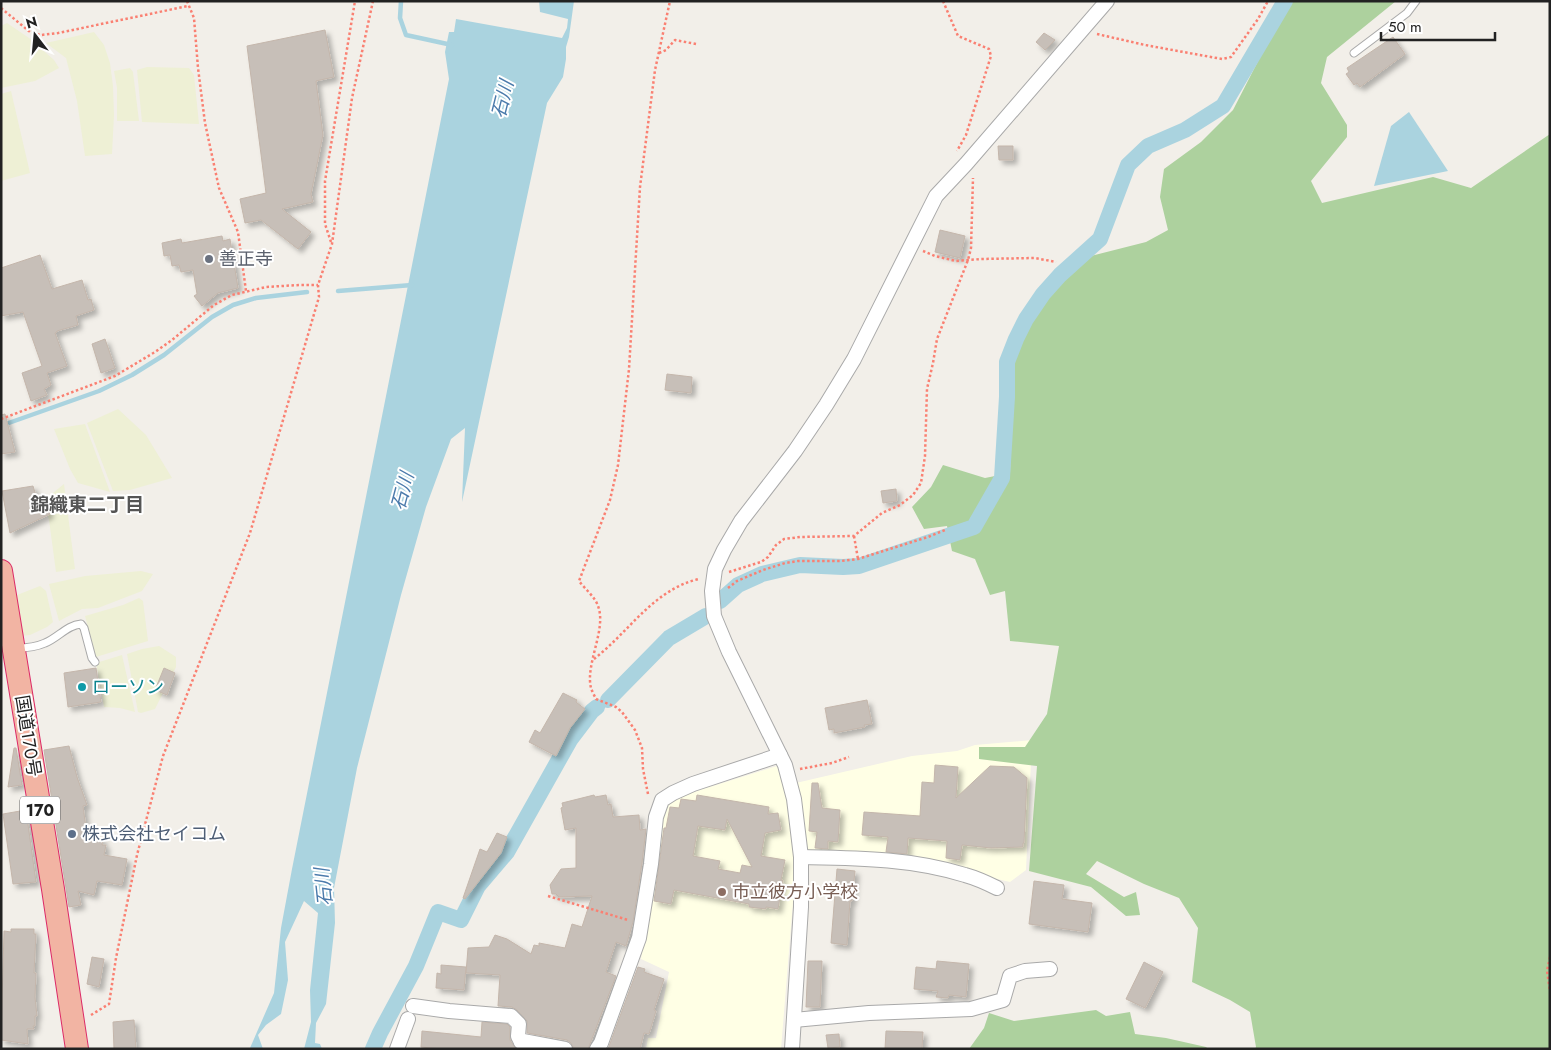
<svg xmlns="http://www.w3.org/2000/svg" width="1551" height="1050" viewBox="0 0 1551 1050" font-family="Jost,'Noto Sans JP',sans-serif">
<defs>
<filter id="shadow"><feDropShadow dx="4" dy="4" stdDeviation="2.5" flood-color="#0004"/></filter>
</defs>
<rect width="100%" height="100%" fill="#f2efe9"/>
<polygon fill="#ffffe5" points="1032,740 1026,870 1010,882 971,873 858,853 793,854 793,902 781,1049 646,1049 648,1038 656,1038 669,972 641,959 660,825 666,806 675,798 777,766 783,786 912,756 957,751 975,745"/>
<g fill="#eef0d5">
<polygon points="7,23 29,38 54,60 59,68 35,81 1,88 1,26"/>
<polygon points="94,32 104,45 110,63 113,86 114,115 112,154 85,156 77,101 66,58 46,43"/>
<polygon points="147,67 189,68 194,75 199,124 142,122 137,70"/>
<polygon points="130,68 133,72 139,121 117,121 117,88 114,71"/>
<polygon points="11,91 30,173 1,181 1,94"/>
<polygon points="118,409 146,435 172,478 130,490 113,491 87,423"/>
<polygon points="85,424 110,492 78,483 70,469 54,429"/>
<polygon points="64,484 75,569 56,572 49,520 43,501"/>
<polygon points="141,571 153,574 142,591 98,608 82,609 59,621 49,584 85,576"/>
<polygon points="40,586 46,591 53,622 47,627 30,635 20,636 17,595"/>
<polygon points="139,598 143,601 148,641 96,657 85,616 123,605"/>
<polygon points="159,646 176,657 176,667 155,709 141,713 138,712 127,654 142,649"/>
<polygon points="122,655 135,712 120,708 104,707 96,663"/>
</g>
<g fill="#add19e">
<polygon points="1291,1 1396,1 1327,57 1321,83 1347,125 1347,137 1311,181 1322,203 1433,177 1471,188 1550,134 1550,1049 1255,1049 1256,1047 1250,1012 1230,1000 1192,982 1198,928 1179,898 1144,884 1097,861 1086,874 1124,897 1136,892 1140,915 1126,916 1091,887 1029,871 1037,766 979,759 979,747 1025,747 1047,714 1059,646 1010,641 1005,591 990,595 975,559 952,551 947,526 924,529 912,507 931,487 943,465 985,478 1010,473 1013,361 1031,318 1051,290 1083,258 1146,242 1168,230 1160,197 1164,169 1201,142 1233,110 1276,26"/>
<polygon points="1096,1010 1106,1016 1130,1012 1135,1034 1166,1038 1206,1047 1208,1049 969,1049 984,1028 989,1013 1014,1021"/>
</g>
<g fill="#aad3df">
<polygon points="539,1 574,1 569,37 566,47 566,59 563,77 547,103 462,502 465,428 451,439 426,507 401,595 357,768 334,888 335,923 326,1004 316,1023 315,1043 320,1044 322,1049 304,1049 311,1022 310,990 318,913 304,901 285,942 288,980 281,1014 266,1025 258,1035 263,1049 250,1048 274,993 281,928 292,869 449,79 445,52 449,32 454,32 456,19 562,38 567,28 568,19 540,12"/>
<polygon points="1409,112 1448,171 1374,186 1391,126"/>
</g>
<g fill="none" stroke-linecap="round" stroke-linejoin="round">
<g stroke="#aad3df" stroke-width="4.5">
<polyline points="401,1 400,18 406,35 452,45"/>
<polyline points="338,291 412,285"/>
<polyline points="3,425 99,391 132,375 164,355 212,317 233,305 256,298 307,292"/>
</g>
<g stroke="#aad3df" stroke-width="16">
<polyline points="720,601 738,585 762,574 800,565 843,567 859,566 974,527 1002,478 1007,397 1007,362 1016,339 1026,319 1043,294 1060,275 1100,239 1128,165 1148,146 1185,130 1223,106 1285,1"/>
<polyline points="608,700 669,638 706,616"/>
<polyline points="373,1049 380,1033 416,966 438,912 461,920 478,886 507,852 570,740 592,711 597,707"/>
</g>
</g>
<g fill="#c7bfb8" stroke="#c4b6ab" fill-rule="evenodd" filter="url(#shadow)">
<polygon points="325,30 334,77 316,81 323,135 311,194 313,202 282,209 311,232 298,249 261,220 245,223 240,199 266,193 247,46"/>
<polygon points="1044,33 1055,40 1045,50 1036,42"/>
<polygon points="1393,37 1405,54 1360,87 1357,83 1354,85 1346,74 1349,72 1347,68"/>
<polygon points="998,146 1013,146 1013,160 999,160"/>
<polygon points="940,230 965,236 960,258 935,252"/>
<polygon points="222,236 223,241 230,239 238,288 218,293 202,306 194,296 197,294 193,270 181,272 179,265 172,266 170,255 164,256 162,243 181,239 182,243"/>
<polygon points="40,255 52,289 82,280 88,300 91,299 94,310 76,316 78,325 57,331 57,332 55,333 67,366 47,373 51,385 44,389 47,395 31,401 22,373 42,366 23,312 1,316 1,268"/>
<polygon points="105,339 115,368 101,373 92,344"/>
<polygon points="667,374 692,377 691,393 665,390"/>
<polygon points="5,414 15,452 1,454 1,415"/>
<polygon points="33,486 39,505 45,503 50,514 10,533 2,491"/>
<polygon points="896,489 897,501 883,503 881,491"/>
<polygon points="96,668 101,702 68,707 64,673"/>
<polygon points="164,668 175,673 167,695 155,690"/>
<polygon points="563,693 577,700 576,702 585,709 570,728 556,756 529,742 535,730 540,733"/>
<polygon points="867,700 872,724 864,725 865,727 834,733 834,729 829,730 825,708"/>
<polygon points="69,746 77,777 87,805 83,806 87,836 103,839 102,845 106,845 104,855 127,859 122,885 97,881 94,895 78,891 81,905 69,907 44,750"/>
<polygon points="14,748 16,748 22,785 8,787"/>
<polygon points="935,765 958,767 956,798 990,766 1014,767 1027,778 1024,843 1023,843 1023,847 991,848 962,845 960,860 946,858 947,841 908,838 907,854 886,852 888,837 862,835 864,812 920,816 922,782 934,783"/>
<polygon points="812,783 818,783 822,808 840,810 838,842 828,841 828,849 815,848 817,832 809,831"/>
<polygon points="594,795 595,797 606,795 608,805 611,804 613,817 639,815 640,830 646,829 642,863 633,922 626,946 616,942 606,972 616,976 588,1049 574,1049 571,1043 567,1040 527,1033 527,1021 517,1010 512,1007 498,1006 500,975 466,973 468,948 489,947 495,935 507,939 531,954 534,945 539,946 539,943 565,948 572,924 582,927 592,896 559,897 556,894 552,894 550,885 561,869 576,868 576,828 565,830 561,808 563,807 562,803"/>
<path d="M697,795l72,12 -1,7 10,-1 3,17 -16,3 -4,23 24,4 -4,20h2l-5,29 -12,-2v2l-17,-2v-3l-75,-14 -3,14 -17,-3 10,-73h2l4,-21 9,1 2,-9 15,2zM727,819l25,48 -10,-2 -2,8 -22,-4 2,-8 -27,-5 5,-30 27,4z"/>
<polygon points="26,810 36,882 13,884 3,814"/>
<polygon points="497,833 507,837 501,853 465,899 463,898 480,849 487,852"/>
<polygon points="837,869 855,871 852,901 850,901 847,945 831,943"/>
<polygon points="1034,881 1064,885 1062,899 1092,903 1088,932 1029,924"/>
<polygon points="11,929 34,929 34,934 36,934 34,973 36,973 35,997 37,1016 35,1016 35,1026 33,1026 34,1029 27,1029 28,1044 1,1040 4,931 11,932"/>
<polygon points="92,957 104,959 99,987 87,984"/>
<polygon points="808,961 822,961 820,1007 806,1007"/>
<polygon points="937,961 969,964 966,997 949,995 948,998 936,997 938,991 914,989 916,967 936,969"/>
<polygon points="1144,962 1163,972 1145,1008 1126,999"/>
<polygon points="441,965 466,967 464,990 436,988 437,973 441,974"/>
<polygon points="638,967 645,969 644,972 664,979 654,1010 656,1011 649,1034 644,1033 640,1049 608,1049"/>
<polygon points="134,1020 136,1049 114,1049 113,1022"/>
<polygon points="482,1022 507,1024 510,1027 510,1040 516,1049 441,1049 421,1047 422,1031 481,1037"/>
<polygon points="886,1031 923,1032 922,1049 885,1049"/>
<polygon points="839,1034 840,1047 828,1048 826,1035"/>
</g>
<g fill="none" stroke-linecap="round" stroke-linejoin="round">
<g stroke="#a9a9a9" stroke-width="9">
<g id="service">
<polyline points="1354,53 1407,13 1416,1"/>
<path d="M17,648c9,0 19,-1 28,-5 13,-5 22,-18 36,-19l3,4 8,30 3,4"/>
</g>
</g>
<g stroke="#a9a9a9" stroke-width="16">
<g id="minor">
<path d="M801,857c54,1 111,1 164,18 11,3 22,8 32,13"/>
<polyline points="413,1006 449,1011 511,1016 519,1024 518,1036 521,1042"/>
<polyline points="794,1020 869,1013 971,1009 1003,1000 1010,976 1025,971 1050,969"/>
<polyline points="521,1042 523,1041 565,1049"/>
<polyline points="397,1049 408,1019"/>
<polyline points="597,1049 601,1043 639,938 651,864 656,817 662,800 673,793 693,784 780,755"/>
<polyline points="792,1049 801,907 801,857 794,799 785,765 729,652 714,616 712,591 715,569 724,550 741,521 795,451 826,405 854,359 936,196 966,164 1107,1"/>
</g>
</g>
<g stroke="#dc2a67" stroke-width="24">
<polyline id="trunk" points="1,571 53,889 77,1049"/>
</g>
<g stroke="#fa8072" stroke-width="2.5" stroke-dasharray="2.5 2.5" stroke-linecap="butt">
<polyline points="187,1 194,18 198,68 205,123 219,188 238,232 246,291"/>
<polyline points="943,1 958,36 989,49 991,56 966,135 957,151"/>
<polyline points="1,8 30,32 41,35 58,33 188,6"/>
<polyline points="1097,34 1145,45 1222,59 1231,57 1258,19 1268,1"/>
<polyline points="659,53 666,50 675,40 696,44"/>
<polyline points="331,242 325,224 325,181 355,1"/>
<polyline points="923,251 935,256 956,261 981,259 1035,258 1056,262"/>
<polyline points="1,419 115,376 155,352 172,340 214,305 232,295 266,287 299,285 318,285"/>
<polyline points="854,536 858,559"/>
<polyline points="729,572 761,562 768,557 776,545 784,539 800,537 854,536 882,513 900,505 913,495 921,483 925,456 927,389 933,363 937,339 968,260 971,248 973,178"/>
<polyline points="728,588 737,581 763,570 785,563 798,561 841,561 858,559 928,537 945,530"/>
<path d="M594,659c35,-27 60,-70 105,-80"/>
<polyline points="800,769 832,763 849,757"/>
<path d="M648,794l-5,-25 -1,-21 -7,-18 -13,-18 -6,-5 -20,-8c-2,-4 -4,-8 -5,-11 -6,-24 16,-59 7,-82 -3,-9 -13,-17 -19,-25l31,-81 8,-35 11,-96 11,-182 15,-117 15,-69"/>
<polyline points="548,896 628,920"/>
<polyline points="1550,957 1547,971 1550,991"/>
<polyline points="91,1015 109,1004 116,958 137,855 163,756 250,533 319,297 318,285 332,244 352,98 373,1"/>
</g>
<use href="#service" stroke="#fff" stroke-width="7"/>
<use href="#minor" stroke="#fff" stroke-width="14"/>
<use href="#trunk" stroke="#f2b4a3" stroke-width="22"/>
</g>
<circle fill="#6b7280" stroke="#fff" stroke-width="2" cx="209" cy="259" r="5"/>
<circle fill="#0f9aa8" stroke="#fff" stroke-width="2" cx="82" cy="687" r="5"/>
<circle fill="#5c6f8a" stroke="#fff" stroke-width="2" cx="72" cy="834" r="5"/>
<circle fill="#8d6e63" stroke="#fff" stroke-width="2" cx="722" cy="892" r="5"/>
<g text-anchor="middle" stroke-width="4" stroke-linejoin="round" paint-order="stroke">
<rect fill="#fff" stroke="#646464" stroke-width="1" x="20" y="796.5" width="40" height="27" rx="4"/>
<g font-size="16" font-weight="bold" fill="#222">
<text x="40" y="816">170</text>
</g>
<g font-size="18" fill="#5b616d" stroke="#fff" text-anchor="start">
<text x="219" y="265">善正寺</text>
</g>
<g font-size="18" fill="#0d838f" stroke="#fff" text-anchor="start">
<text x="92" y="693">ローソン</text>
</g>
<g font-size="18" fill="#222" stroke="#fff">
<text transform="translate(28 736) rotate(81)" y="6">国道170号</text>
</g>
<g font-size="18" fill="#4e5e75" stroke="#fff" text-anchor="start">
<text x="82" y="840">株式会社セイコム</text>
</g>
<g font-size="18" fill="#785e54" stroke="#fff" text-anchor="start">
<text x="732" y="898">市立彼方小学校</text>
</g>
<g font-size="19" font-style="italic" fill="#4a7aab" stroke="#fff">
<text transform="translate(502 99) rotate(-76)" y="7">石川</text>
<text transform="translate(402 491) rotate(-75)" y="7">石川</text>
<text transform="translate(323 887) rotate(-96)" y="7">石川</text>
</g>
<g font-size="19" font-weight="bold" fill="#555" stroke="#fff">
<text x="87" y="511">錦織東二丁目</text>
</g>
</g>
<rect width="1551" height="1050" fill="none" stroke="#222222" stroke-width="5"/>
<g transform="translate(35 35) rotate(344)" stroke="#ffffff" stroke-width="4" paint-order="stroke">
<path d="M0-4L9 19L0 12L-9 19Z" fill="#222222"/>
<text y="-8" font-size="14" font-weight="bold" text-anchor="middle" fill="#222222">N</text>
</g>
<path d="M1381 32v8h114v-8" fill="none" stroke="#222222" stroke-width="2.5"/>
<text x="1388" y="32" font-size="15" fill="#222222" stroke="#ffffff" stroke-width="4" paint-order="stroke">50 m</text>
</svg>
